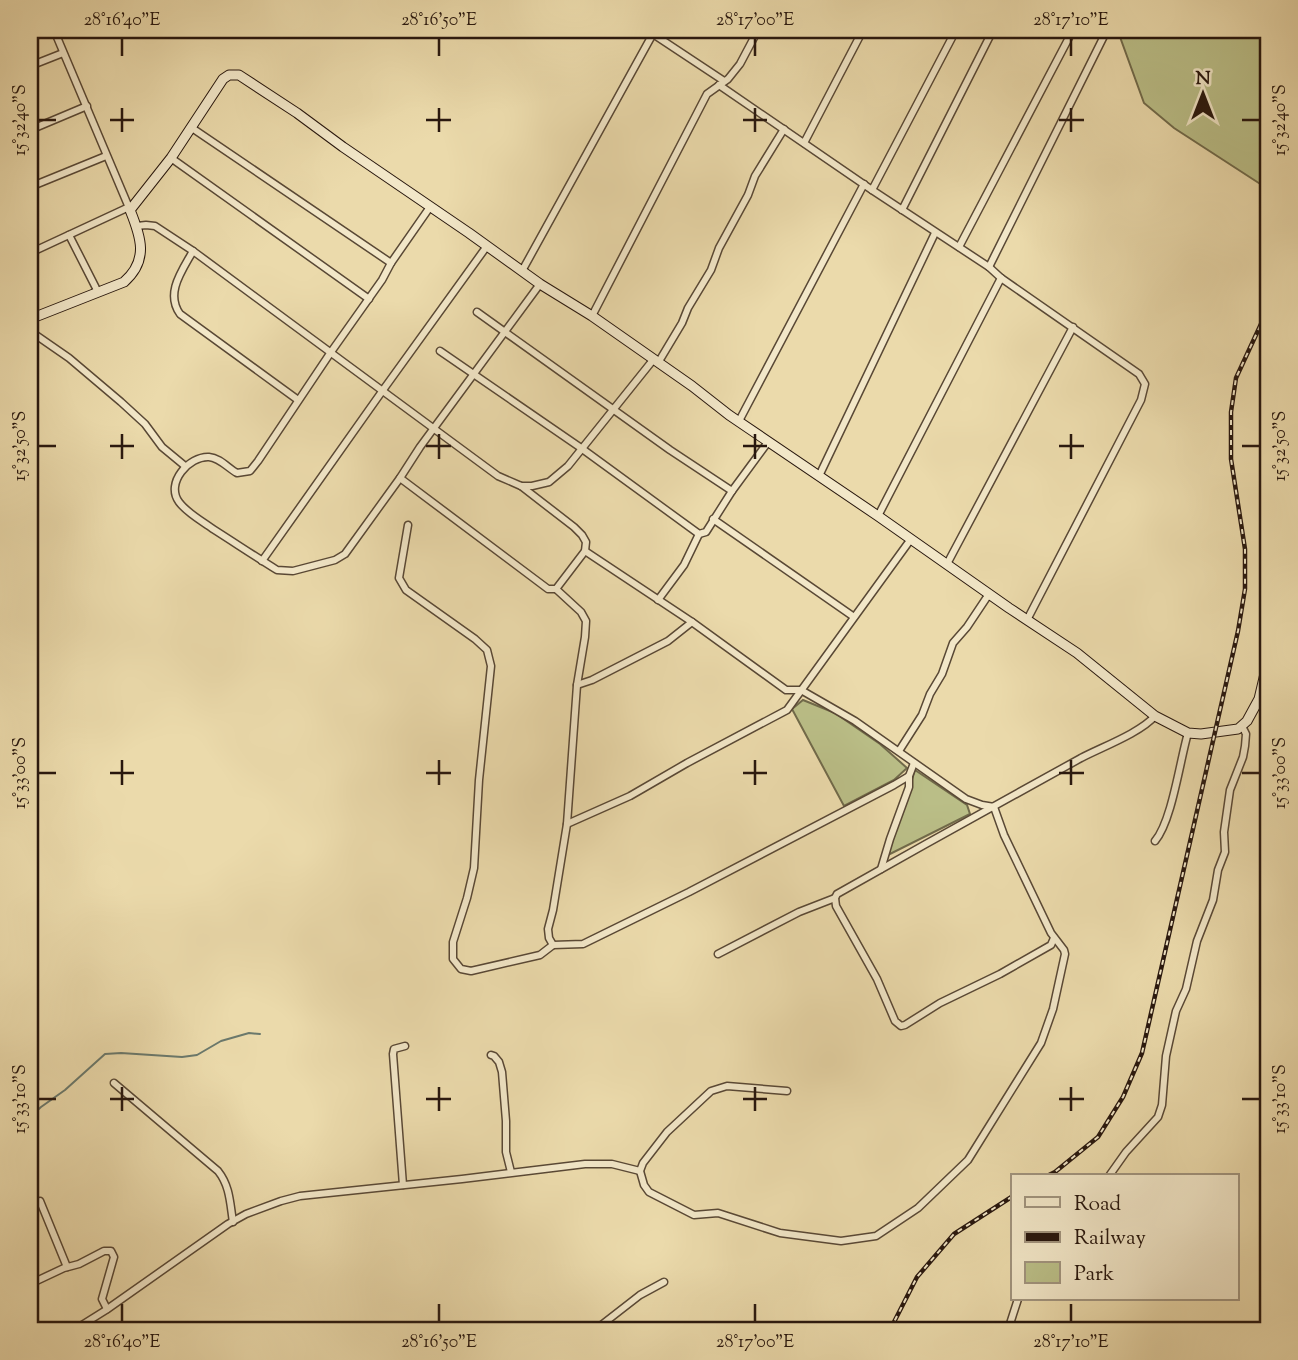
<svg xmlns="http://www.w3.org/2000/svg" width="1298" height="1360" viewBox="0 0 1298 1360" font-family="'Sorts Mill Goudy',serif">
<rect width="100%" height="100%" fill="#ebdaab"/>
<filter id="stains"><feTurbulence type="fractalNoise" baseFrequency=".00286" numOctaves="4"/><feColorMatrix values="0 0 0 0 .2 0 0 0 0 .09 0 0 0 0 .02 0 0 0 .5 -.17"/></filter>
<radialGradient id="worn" r=".72"><stop offset=".6" stop-color="#630" stop-opacity="0"/><stop offset="1" stop-color="#630" stop-opacity=".3"/></radialGradient>
<g fill="#babe87" stroke="#716a4a" stroke-width="2">
<polygon points="1113,30 1268,30 1268,189 1174,128 1144,103 1120,37"/>
<polygon points="803,700 835,713 880,744 907,768 894,780 844,806 792,709"/>
<polygon points="915,770 967,805 970,814 888,855"/>
</g>
<g fill="none" stroke-linecap="round" stroke-linejoin="round">
<polyline stroke="#6b796c" stroke-width="2" points="30,1117 41,1107 65,1090 105,1054 121,1053 182,1057 197,1055 221,1041 249,1033 260,1034"/>
<g stroke="#594835" stroke-width="9">
<g id="street">
<polyline points="54,30 130,210"/>
<polyline points="653,34 724,81"/>
<polyline points="30,66 63,53"/>
<polyline points="719,85 872,190 989,267 1001,278 1139,374 1145,384 1141,400 1027,620"/>
<polyline points="192,128 391,263"/>
<polyline points="30,130 87,106"/>
<polyline points="804,143 863,30"/>
<polyline points="171,158 369,299"/>
<polyline points="30,187 106,156"/>
<polyline points="872,190 956,30"/>
<path d="M430,207l-39,56 -9,17 -51,72 -73,109 -8,10 -13,2c-9,-5 -17,-15 -28,-16 -20,-1 -44,26 -30,45 8,11 23,19 34,27 22,14 43,28 64,41l16,1 42,-11 10,-6 55,-76 20,-31 120,-163"/>
<polyline points="902,210 993,30"/>
<polyline points="137,226 146,225 155,226 193,251 498,476 521,486 532,486 549,482 568,466 653,360"/>
<polyline points="69,235 98,292"/>
<polyline points="959,247 1073,30"/>
<path d="M193,251c-11,20 -28,42 -13,63l118,86"/>
<polyline points="30,253 129,207"/>
<polyline points="989,267 1107,30"/>
<polyline points="522,271 655,30"/>
<polyline points="477,312 670,450 732,491"/>
<polyline points="592,316 707,94 728,79 740,64 758,30"/>
<polyline points="30,331 69,358 121,402 145,424 162,447 185,466"/>
<polyline points="440,351 581,448 699,534 706,532 732,491 768,442"/>
<polyline points="658,363 682,323 688,308 711,270 719,248 748,195 755,176 784,129"/>
<polyline points="739,421 864,184"/>
<polyline points="819,476 935,233"/>
<polyline points="400,478 548,589 556,589 585,551 586,542 582,535 574,527 521,486"/>
<polyline points="878,516 1001,278"/>
<polyline points="713,519 854,617"/>
<polyline points="408,525 399,578 406,590 475,639 487,650 491,666 479,780 474,868 467,898 453,942 453,959 461,969 471,971 540,955 553,945"/>
<polyline points="585,551 692,622 786,690 801,690 855,721 966,799 982,805 994,807 1004,835 1051,933 1064,950 1065,954 1053,1009 1041,1043 968,1160 918,1208 876,1236 841,1241 780,1233 718,1213 694,1215 649,1192 644,1185 640,1171 643,1163 667,1132 711,1091 727,1086 787,1091"/>
<polyline points="262,561 383,390 487,246"/>
<polyline points="947,564 1073,327"/>
<polyline points="556,589 581,612 586,621 585,637 577,685 567,824 553,910 548,929 549,938 553,945 583,944 689,892 894,785 909,776 914,763"/>
<polyline points="658,600 684,565 699,534"/>
<polyline points="577,685 592,680 668,641 692,622"/>
<polyline points="899,751 922,715 930,694 942,674 953,643 967,627 989,594"/>
<polyline points="567,824 630,796 687,763 787,710 911,539"/>
<path d="M1155,841c17,-20 25,-81 33,-108"/>
<polyline points="881,869 890,839 909,787 909,776"/>
<path d="M1054,938l-3,7 -51,29 -60,29 -35,22 -4,1 -6,-5 -18,-42 -41,-73 -1,-8 2,-4c81,-46 162,-91 244,-136 21,-11 59,-25 74,-42"/>
<polyline points="718,954 799,912 835,898"/>
<polyline points="491,1055 494,1056 499,1062 502,1072 506,1121 506,1152 511,1172"/>
<path d="M114,1083l104,88c12,15 12,32 15,51"/>
<polyline points="1109,1176 1126,1152 1158,1117 1162,1105 1166,1056 1176,1011 1186,989 1197,941 1213,900 1218,870 1225,852 1224,832 1230,790 1243,757 1245,746 1246,734 1242,726"/>
<polyline points="403,1185 393,1054 394,1049 405,1046"/>
<polyline points="40,1201 67,1267"/>
<polyline points="30,1284 64,1268 79,1264 104,1251 111,1251 114,1257 102,1299 107,1309"/>
<polyline points="74,1330 106,1310 228,1224 246,1214 281,1201 300,1196 462,1179 585,1164 612,1164 640,1171"/>
<polyline points="595,1330 640,1295 664,1282"/>
<polyline points="1008,1330 1018,1299"/>
</g>
</g>
<g stroke="#28170e" stroke-width="11">
<path id="secondary" d="M30,319l94,-37c25,-22 17,-45 6,-72l41,-52 52,-79 6,-4h10l58,38 46,34 126,86 71,51 52,32 100,70 37,29 149,101 131,92 68,45 78,63 33,17 13,1 37,-5 9,-8 12,-22 9,-38"/>
</g>
<use href="#street" stroke="#f2e7c8" stroke-width="6"/>
<use href="#secondary" stroke="#f2e7c8" stroke-width="9"/>
<g stroke="#28170e" stroke-width="4.5">
<g id="rail">
<polyline points="1047,1176 1055,1172 1098,1137 1123,1097 1142,1053 1238,631 1245,589 1245,549 1231,459 1231,412 1236,378 1261,324 1268,313"/>
<polyline points="892,1330 893,1324 917,1277 954,1234 1013,1196"/>
</g>
</g>
<use href="#rail" stroke="#f2e7c8" stroke-width="2" stroke-dasharray="5" stroke-linecap="butt"/>
</g>
<path fill="none" stroke="#28170e" stroke-width="2.5" d="M122,38v18M439,38v18M755,38v18M1071,38v18M122,108v24M439,108v24M755,108v24M1071,108v24M38,120h18M110,120h24M426,120h25M743,120h24M1059,120h25M1242,120h18M122,434v25M439,434v25M755,434v25M1071,434v25M38,446h18M110,446h24M426,446h25M743,446h24M1059,446h25M1242,446h18M122,760v25M439,760v25M755,760v25M1071,760v25M38,773h18M110,773h24M426,773h25M743,773h24M1059,773h25M1242,773h18M122,1087v24M439,1087v24M755,1087v24M1071,1087v24M38,1099h18M110,1099h24M426,1099h25M743,1099h24M1059,1099h25M1242,1099h18M122,1304v18M439,1304v18M755,1304v18M1071,1304v18"/>
<rect width="1298" height="1360" fill="none" stroke="#ebdaab" stroke-width="77"/>
<rect x="1011" y="1174" width="228" height="126" fill="#f2e7c8" stroke="#a1947e" stroke-width="2"/>
<rect x="1025" y="1197" width="35" height="10" fill="#f2e7c8" stroke="#a1947e" stroke-width="2"/>
<text x="1074" y="1210" font-size="21" fill="#28170e">Road</text>
<rect x="1025" y="1232" width="35" height="10" fill="#28170e" stroke="#a1947e" stroke-width="2"/>
<text x="1074" y="1244" font-size="21" fill="#28170e">Railway</text>
<rect x="1025" y="1262" width="35" height="21" fill="#babe87" stroke="#a1947e" stroke-width="2"/>
<text x="1074" y="1280" font-size="21" fill="#28170e">Park</text>
<g transform="translate(1203 94)" stroke="#f2e7c8" stroke-width="5" paint-order="stroke">
<path d="M0-5L12 26L0 18L-12 26Z" fill="#28170e"/>
<text y="-10" font-size="19" font-weight="bold" text-anchor="middle" fill="#28170e">N</text>
</g>
<rect x="38" y="38" width="1222" height="1284" fill="none" stroke="#28170e" stroke-width="2.5"/>
<g font-size="18" text-anchor="middle" fill="#28170e">
<text x="122" y="25">28°16'40"E</text>
<text x="439" y="25">28°16'50"E</text>
<text x="755" y="25">28°17'00"E</text>
<text x="1071" y="25">28°17'10"E</text>
<text transform="translate(19 120) rotate(-90)" y="6">15°32'40"S</text>
<text transform="translate(1279 120) rotate(-90)" y="6">15°32'40"S</text>
<text transform="translate(19 446) rotate(-90)" y="6">15°32'50"S</text>
<text transform="translate(1279 446) rotate(-90)" y="6">15°32'50"S</text>
<text transform="translate(19 773) rotate(-90)" y="6">15°33'00"S</text>
<text transform="translate(1279 773) rotate(-90)" y="6">15°33'00"S</text>
<text transform="translate(19 1099) rotate(-90)" y="6">15°33'10"S</text>
<text transform="translate(1279 1099) rotate(-90)" y="6">15°33'10"S</text>
<text x="122" y="1347">28°16'40"E</text>
<text x="439" y="1347">28°16'50"E</text>
<text x="755" y="1347">28°17'00"E</text>
<text x="1071" y="1347">28°17'10"E</text>
</g>
<rect width="100%" height="100%" filter="url(#stains)"/>
<rect width="100%" height="100%" fill="url(#worn)"/>
</svg>
